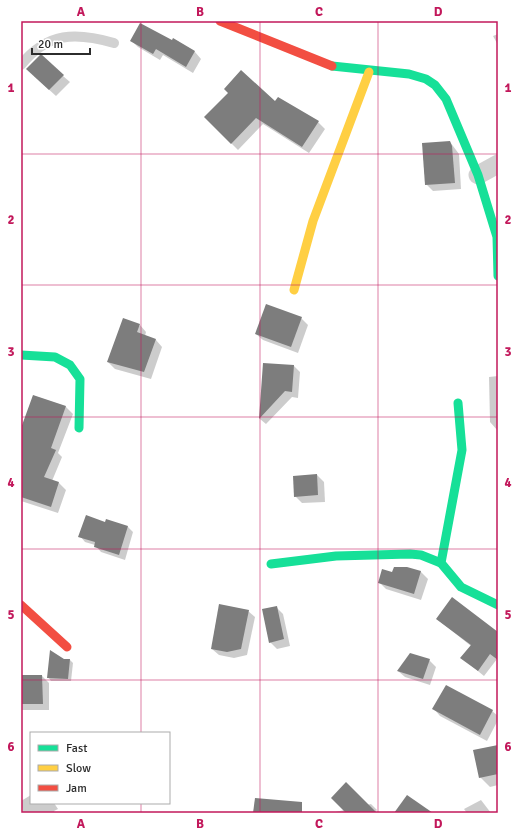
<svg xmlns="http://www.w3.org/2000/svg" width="519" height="834" viewBox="0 0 519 834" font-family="Signika,sans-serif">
<rect width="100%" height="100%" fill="#fff"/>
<g fill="#0003">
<polygon points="498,34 498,45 493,36"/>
<polygon points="174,39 195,52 201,59 193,73 163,55 160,60 138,47 131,40 172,42"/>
<polygon points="34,76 63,76 70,82 56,96"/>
<polygon points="275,103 318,122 325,129 309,153 263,124 238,150 205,117"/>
<polygon points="450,142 459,154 461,189 433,191 426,184"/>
<polygon points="301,318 308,325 298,353 263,340 256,334"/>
<polygon points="140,325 146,332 145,336 156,340 162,347 151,379 115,369 108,362"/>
<polygon points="264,364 294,366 300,372 298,398 292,397 266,424 260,419"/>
<polygon points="498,376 498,431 490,422 489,377"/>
<polygon points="34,396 66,407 73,414 58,453 62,457 52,481 59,483 66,490 58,513 21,501 21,431"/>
<polygon points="317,475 324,482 325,502 302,503 295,496"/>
<polygon points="106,523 128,527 133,532 125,560 101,552 95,545 85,542 80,536"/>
<polygon points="407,568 421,572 428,579 421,600 386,589 379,582 393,573"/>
<polygon points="276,607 283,614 290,646 277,649 270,642"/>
<polygon points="248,611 255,617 247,655 234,658 219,655 212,649"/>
<polygon points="437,619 498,633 498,660 497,659 484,676 462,658 471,646"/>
<polygon points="64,660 70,660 73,663 71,681 51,681 48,677"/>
<polygon points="429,660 436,667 430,685 405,677 398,671"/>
<polygon points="21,676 42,676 49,683 49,710 21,710"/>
<polygon points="434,709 492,711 498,716 498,720 487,741 440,716"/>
<polygon points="498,746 498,785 490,787 480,777"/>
<polygon points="31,795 31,803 54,803 58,809 54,811 55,813 23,813 21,801"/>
<polygon points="481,800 491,813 467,813 464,809"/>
<polygon points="371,804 377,810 374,813 331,813"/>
</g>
<g fill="#7d7d7d">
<polygon points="140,23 172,40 173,38 195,51 186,67 156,49 153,54 130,41"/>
<polygon points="41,54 64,75 49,90 26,69"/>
<polygon points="241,70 275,101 278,97 319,121 302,147 256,118 231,144 204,117 228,93 224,89"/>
<polygon points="450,141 452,146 455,183 425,185 422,143"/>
<polygon points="266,304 302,317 291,347 255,334"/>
<polygon points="123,318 140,324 137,332 156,339 144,372 107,362"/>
<polygon points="263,363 294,365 292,392 285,391 259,419"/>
<polygon points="33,395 66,406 51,448 56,450 44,477 59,482 51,507 21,497 21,428"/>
<polygon points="317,474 318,495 294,497 293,476"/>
<polygon points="86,515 105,522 106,519 128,526 119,555 94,547 95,542 78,537"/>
<polygon points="394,567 407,567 421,571 414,594 378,583 382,569 392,572"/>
<polygon points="452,597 498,632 498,660 490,654 478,671 460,658 471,645 436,619"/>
<polygon points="219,604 249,610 241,649 227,652 211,649"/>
<polygon points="277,606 284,639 269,643 262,609"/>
<polygon points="50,650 64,659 70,659 68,679 47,678"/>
<polygon points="410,653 430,659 423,679 397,671"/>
<polygon points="21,675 42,675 43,704 21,704"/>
<polygon points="446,685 493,710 480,735 432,709"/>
<polygon points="498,745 498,774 479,778 473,750"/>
<polygon points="346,782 377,813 346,813 331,798"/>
<polygon points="407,795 433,813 394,813"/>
<polygon points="255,798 302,802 302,813 253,813"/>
</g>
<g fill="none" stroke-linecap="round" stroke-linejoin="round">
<path stroke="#d1d1d1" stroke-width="10" d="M21,65c26,-33 55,-33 93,-22"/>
<polyline stroke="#d1d1d1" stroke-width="19" points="478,175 498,164"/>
<g stroke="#16e098" stroke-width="9">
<polyline points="332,66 409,74 426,79 435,85 446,99 478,175 497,237 498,276"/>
<polyline points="21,355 55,357 70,365 80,379 79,428"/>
<polyline points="458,403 462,450 441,563 461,587 498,605"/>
<polyline points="271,564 336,556 410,554 421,555 441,563"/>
</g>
<polyline stroke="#ffcf43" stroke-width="9" points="294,290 313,221 369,72"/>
<g stroke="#f24e42" stroke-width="9">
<polyline points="220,21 332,66"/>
<polyline points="21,605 67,647"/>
</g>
</g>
<path fill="none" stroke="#c2185b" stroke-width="1" stroke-opacity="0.55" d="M141,21v712M260,21v792M378,21v792M21,154h477M21,285h477M21,417h477M21,549h477M21,680h477M141,803v10"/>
<rect width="519" height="834" fill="none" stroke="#ffffff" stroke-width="44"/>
<rect x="30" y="732" width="140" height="72" fill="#ffffff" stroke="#ababab"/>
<rect x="38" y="745" width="20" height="6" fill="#16e098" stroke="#ababab"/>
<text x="66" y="752" font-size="12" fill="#2c2c2c">Fast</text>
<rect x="38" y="765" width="20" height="6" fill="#ffcf43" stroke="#ababab"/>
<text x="66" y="772" font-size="12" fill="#2c2c2c">Slow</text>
<rect x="38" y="785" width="20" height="6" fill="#f24e42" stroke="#ababab"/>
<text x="66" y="792" font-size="12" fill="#2c2c2c">Jam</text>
<path d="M32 48v6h58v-6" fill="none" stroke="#2c2c2c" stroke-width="2"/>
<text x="38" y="48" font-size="12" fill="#2c2c2c" stroke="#ffffff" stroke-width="3" paint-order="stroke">20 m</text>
<rect x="22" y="22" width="475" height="790" fill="none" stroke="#c2185b" stroke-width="1.5"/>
<g font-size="13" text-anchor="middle" font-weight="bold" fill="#c2185b">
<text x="81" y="16">A</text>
<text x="200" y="16">B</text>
<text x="319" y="16">C</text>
<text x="438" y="16">D</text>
<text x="11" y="92">1</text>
<text x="508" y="92">1</text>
<text x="11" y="224">2</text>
<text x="508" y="224">2</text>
<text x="11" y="356">3</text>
<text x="508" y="356">3</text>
<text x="11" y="487">4</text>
<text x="508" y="487">4</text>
<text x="11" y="619">5</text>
<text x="508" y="619">5</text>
<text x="11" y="751">6</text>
<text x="508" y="751">6</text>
<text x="81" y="828">A</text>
<text x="200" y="828">B</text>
<text x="319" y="828">C</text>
<text x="438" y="828">D</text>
</g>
</svg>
